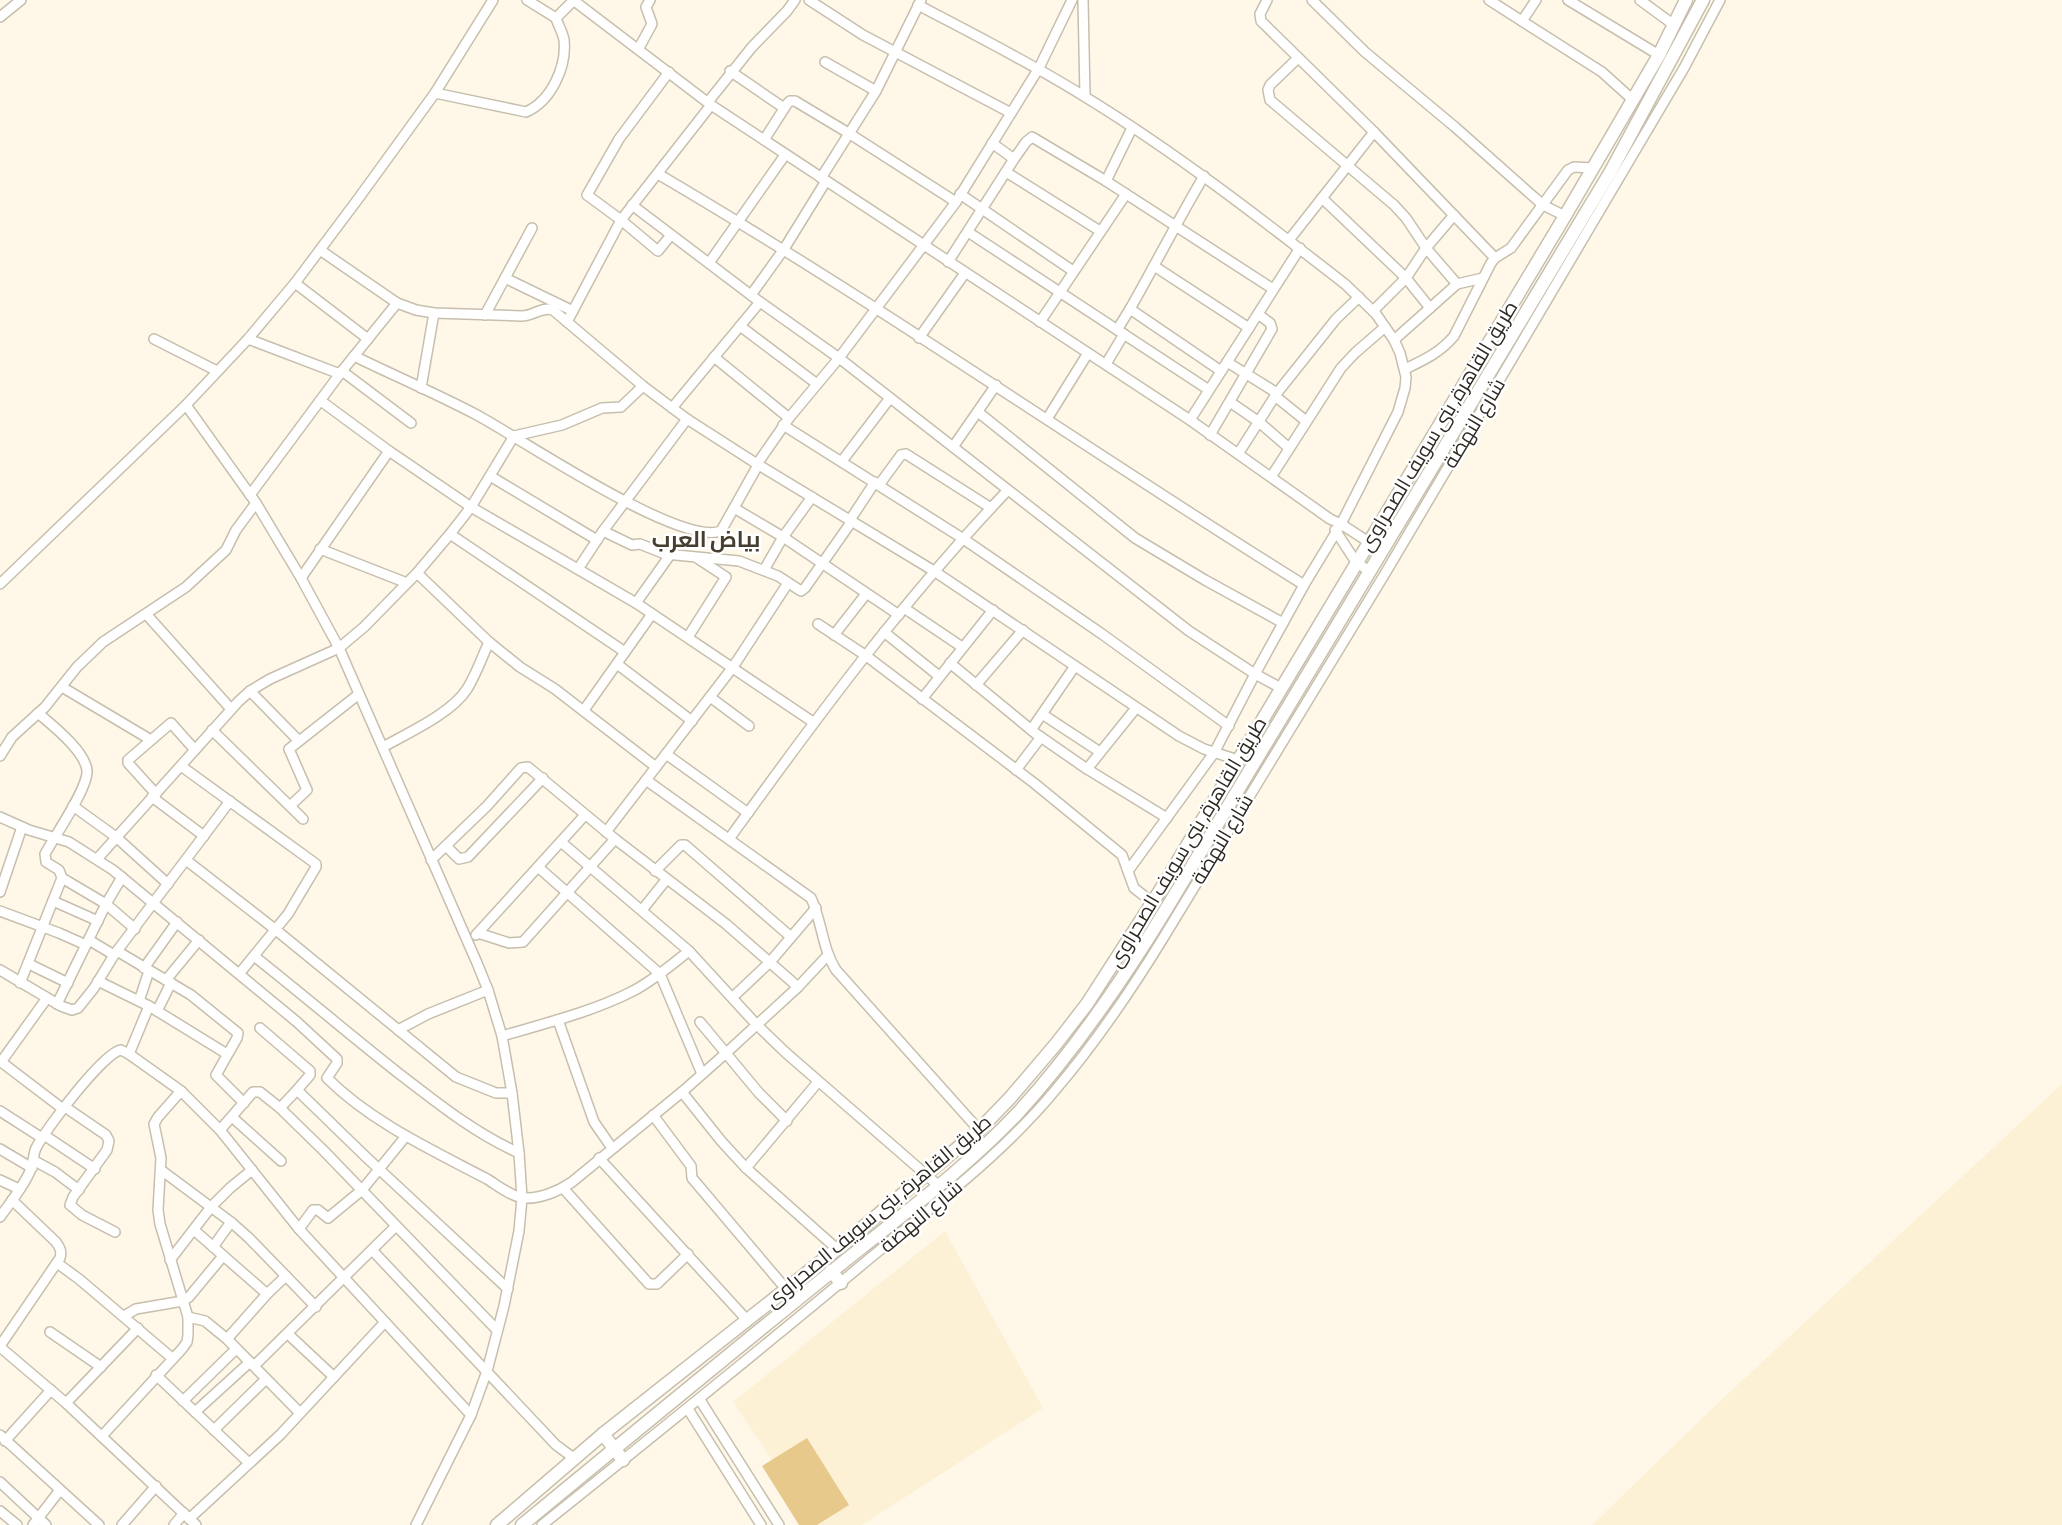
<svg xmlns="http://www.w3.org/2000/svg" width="2062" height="1525" viewBox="0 0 2062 1525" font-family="'Sofia Sans Condensed',Cairo,sans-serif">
<rect width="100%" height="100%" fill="#fff8e9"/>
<g fill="#fcf0d5">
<polygon points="2062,1084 2062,1525 1592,1525 1718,1403"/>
<polygon points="945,1231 1043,1408 862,1525 816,1525 733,1402"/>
</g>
<polygon fill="#e7ca8b" points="807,1438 849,1505 817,1525 799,1525 762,1466"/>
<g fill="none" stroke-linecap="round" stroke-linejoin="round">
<g stroke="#c7bfad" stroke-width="12">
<g id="minor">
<polyline points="527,0 556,18 574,0"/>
<polyline points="573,0 711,105 1190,420 1330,519 1341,524 1381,550"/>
<polyline points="809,0 863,35 1011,113"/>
<polyline points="1083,0 1085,96"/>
<polyline points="1267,0 1260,14 1261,21 1374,132 1495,258"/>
<polyline points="1312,0 1365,52 1455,127 1527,191 1543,205 1565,216"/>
<polyline points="1489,0 1602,72 1633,100"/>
<polyline points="1568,0 1659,55"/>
<polyline points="1640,0 1674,25"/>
<path d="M918,5c55,29 111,57 164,90 92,56 178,123 263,189l31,30 18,26 6,13 6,24 -1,11 -7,24 -57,112 -37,61 -49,89 -41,79 -86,118"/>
<polyline points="0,17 21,0"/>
<polyline points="1522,21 1536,0"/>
<polyline points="639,48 652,24 646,7 650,0"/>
<polyline points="1298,58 1270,85 1268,90 1270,100 1394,205 1406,218 1426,248 1457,284"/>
<polyline points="825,62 876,91"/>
<polyline points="730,71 784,108"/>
<polyline points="669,72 619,139 587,195 621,220 658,251 671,235"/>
<path d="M435,93l91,19c25,-11 41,-45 38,-72 -1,-7 -6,-15 -8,-22"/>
<polyline points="708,102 752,47 787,11 795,0"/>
<polyline points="764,140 787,104 790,101 795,101 850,134 956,202"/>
<polyline points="992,143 1014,159"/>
<polyline points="1006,172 1100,231"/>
<path d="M658,174c220,129 429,276 646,411"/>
<polyline points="821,178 876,91 921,0"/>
<polyline points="1106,181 1132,128"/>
<polyline points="960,194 1073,271"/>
<polyline points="1322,198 1406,278 1430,308"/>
<polyline points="632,205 760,302 839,358 1189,631 1255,674 1281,688"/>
<polyline points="968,232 1209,390"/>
<polyline points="1289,240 1374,132"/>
<path d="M320,250l77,53 19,7 18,3 88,3c11,0 21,-10 31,-6l90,76 44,33 70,45 177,107 245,165 25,13 34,11"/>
<polyline points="948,262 1014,159 1026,142 1032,137 1106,181 1273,289"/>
<polyline points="709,263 785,155"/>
<polyline points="1154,266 1249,328"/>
<polyline points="505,278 573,311"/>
<polyline points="295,283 368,339"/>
<polyline points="751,295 784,249 826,181"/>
<path d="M1130,309c25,-44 48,-89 74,-133"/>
<polyline points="1373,311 1406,278 1426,248 1454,215"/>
<polyline points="485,315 532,228"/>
<polyline points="567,322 621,220 711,105"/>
<polyline points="1040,322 1126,194"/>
<polyline points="740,326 817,384"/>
<polyline points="1117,330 1130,309 1221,371"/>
<polyline points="919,338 965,273"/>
<polyline points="154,339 217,371"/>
<polyline points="248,339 340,374"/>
<polyline points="1394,340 1457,284 1483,278"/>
<path d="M354,356c41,20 83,38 123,59 43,23 203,132 244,116l37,-66"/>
<polyline points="714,357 789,418"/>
<polyline points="1227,362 1277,393"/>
<polyline points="1106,364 1124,334"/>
<path d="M1405,369c19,-9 36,-17 49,-33l37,-73 4,-5 16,-10 57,-78 6,-3 19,1"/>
<polyline points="342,371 411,423"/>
<polyline points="421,388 434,313"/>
<polyline points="1275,396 1306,421"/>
<polyline points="321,401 389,451 471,507 636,603 813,722"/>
<polyline points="1230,402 1259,422 1289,448"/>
<polyline points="186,405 256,503 301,578 339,648 477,963 488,990 502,1036 512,1093 519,1153 522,1198 519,1231 504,1306 487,1371 471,1415 416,1525"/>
<polyline points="672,408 760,302"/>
<polyline points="978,412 1135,538 1205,580 1283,623"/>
<polyline points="1047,419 1088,353"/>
<polyline points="1190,420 1300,248"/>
<polyline points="783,425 962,538 1102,634 1229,726"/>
<polyline points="1210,435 1272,329 1270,323 1258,314"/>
<polyline points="953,447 996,385"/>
<polyline points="1238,454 1277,393 1336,319 1359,297"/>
<polyline points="842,461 890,398"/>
<polyline points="757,464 789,418 839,358 956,202 1039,68 1072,0"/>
<polyline points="490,476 597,540"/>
<polyline points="1271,477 1341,368 1355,353 1385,327"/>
<polyline points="879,485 901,455 906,454 991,508"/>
<polyline points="250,495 342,371 397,303"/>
<polyline points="734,508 783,537 899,615"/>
<polyline points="850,520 875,482"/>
<polyline points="1335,530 1356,562 1369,571"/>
<polyline points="603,531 632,545 640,544 665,554 739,561 778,576 801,591 805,588 852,521"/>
<polyline points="450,534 625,652"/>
<polyline points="320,549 407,583"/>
<polyline points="578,569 603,531 687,419"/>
<polyline points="764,570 783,537 812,497"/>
<polyline points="417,573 489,642 520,667 555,689 656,767"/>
<polyline points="301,578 389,451"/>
<polyline points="0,584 186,405 248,339 295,283 358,199 435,93 493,0"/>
<polyline points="636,603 670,555"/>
<polyline points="904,608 962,647"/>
<polyline points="147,615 231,709"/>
<polyline points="818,624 865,655 1034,783 1122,855 1134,888 1152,902"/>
<polyline points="884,632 939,676"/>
<polyline points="834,635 866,594"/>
<polyline points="688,637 726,577 697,558"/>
<polyline points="950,663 1035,733 1087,769 1167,818"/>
<polyline points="617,664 692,721"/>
<polyline points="976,685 1023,630"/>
<polyline points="62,687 151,740"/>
<polyline points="250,691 299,741"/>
<polyline points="710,697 749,726"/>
<polyline points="922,699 993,610"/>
<polyline points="584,710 652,614"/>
<polyline points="1042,714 1100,752"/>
<polyline points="212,730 303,819"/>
<polyline points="1031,730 1075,666"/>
<path d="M383,747c25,-14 69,-34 84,-58 9,-14 15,-32 22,-47"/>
<polyline points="666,754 748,813"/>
<polyline points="0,756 12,737 45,707 77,667 103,642 186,587 226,550 236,530 256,503"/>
<polyline points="181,766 316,864 316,867 288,914 239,974"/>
<polyline points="1087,769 1136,708"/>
<polyline points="1016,770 1041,737"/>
<path d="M646,780l165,118c11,23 11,50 25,72l143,160"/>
<polyline points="156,794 128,763 128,760 171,723 195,750"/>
<polyline points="152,797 204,836"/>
<polyline points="73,806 116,837 168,884"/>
<polyline points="290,806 307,790 289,749 359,694"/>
<path d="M0,817l29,13 40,12 44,28 184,152 40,37v4l-10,15c44,44 105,72 160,101 10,6 25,18 37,19 16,1 35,-7 48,-16l110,-90 43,-38 73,-67 30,-32"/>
<polyline points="606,832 733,667 788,583"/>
<path d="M729,839c88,-122 175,-240 279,-349"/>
<polyline points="561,842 689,951"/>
<polyline points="446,846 459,859 468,857 543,778"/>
<polyline points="97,859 238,702 250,691 270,679 339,648 364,627 417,573 450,534 471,507 514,436 562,425 602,408 621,407 643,386"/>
<polyline points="186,860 276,930 456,1077 496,1093 512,1093"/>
<polyline points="431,860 487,806 521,768 528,767 615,839 726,924 798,987"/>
<polyline points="538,867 660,974 702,1074"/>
<polyline points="655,871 681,845 685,845 791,937"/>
<polyline points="62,878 106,904 135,929"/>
<polyline points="0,892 22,827"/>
<polyline points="53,901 98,921"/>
<polyline points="642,910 666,880"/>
<polyline points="0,911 59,933 86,945"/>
<polyline points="478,933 509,943 523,942 615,839"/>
<polyline points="476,935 585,815"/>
<polyline points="89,940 114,955"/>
<polyline points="117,951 191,995 238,1033 237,1038 216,1075 244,1103"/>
<path d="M254,956c48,38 95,78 143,116 39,30 77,61 122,81"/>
<polyline points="29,964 68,983"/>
<polyline points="144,968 177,922"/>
<polyline points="0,970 61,1006 72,1010 78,1008 94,988 114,955 230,801"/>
<polyline points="166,980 199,940"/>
<polyline points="98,981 149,1006 227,1054"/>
<path d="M20,983l42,-105 -3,-8 -13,-8 -1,-8c9,-17 44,-67 42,-84 -3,-20 -34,-44 -49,-57"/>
<polyline points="733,997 770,962 816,908"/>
<polyline points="139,1001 149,971"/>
<polyline points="57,1004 106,904 122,877"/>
<polyline points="157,1011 171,983"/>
<polyline points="558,1020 594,1122 612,1148"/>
<polyline points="700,1022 759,1093 787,1121"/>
<polyline points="260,1028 310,1071 310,1075 297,1090"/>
<polyline points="398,1030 428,1014 488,990"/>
<path d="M502,1036c44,-13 90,-24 131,-45 21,-11 38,-26 56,-40l67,73 29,28 154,134"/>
<polyline points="129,1054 149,1006"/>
<polyline points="0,1061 63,1109"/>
<polyline points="1,1062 47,998"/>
<polyline points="682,1092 722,1142 746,1168 837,1249"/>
<polyline points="65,1107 106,1135 109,1141 107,1150 73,1197 70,1205 82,1215 115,1232"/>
<polyline points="280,1108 297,1090 366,1157 508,1289"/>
<polyline points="0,1111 42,1138"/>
<polyline points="653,1115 691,1166 692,1178 786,1289"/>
<polyline points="232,1117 281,1161"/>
<polyline points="220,1130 299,1229 471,1415"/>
<polyline points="44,1135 95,1169"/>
<polyline points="0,1149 32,1168"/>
<polyline points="599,1158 747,1320"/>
<polyline points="33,1160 55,1172 79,1190"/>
<polyline points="746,1168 818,1082"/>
<polyline points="161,1170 231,1222 249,1238 316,1307"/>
<polyline points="0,1180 19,1189"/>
<polyline points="563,1188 649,1284 657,1284 688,1254"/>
<path d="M0,1217c10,-14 27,-35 32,-51 2,-6 1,-12 4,-18 9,-18 68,-96 85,-98l8,4 52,37 39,39 33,-38h7l20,16 44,43 173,179"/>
<polyline points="299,1229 313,1210 318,1210 328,1218 362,1190 406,1136"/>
<polyline points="194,1230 267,1294"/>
<polyline points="213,1247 231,1222"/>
<polyline points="372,1250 556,1445 575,1459"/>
<polyline points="170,1260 211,1207 230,1188 252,1170"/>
<polyline points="57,1263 79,1279 172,1358"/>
<polyline points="124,1316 136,1309 183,1301 189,1297 223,1256"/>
<polyline points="188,1317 205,1321 227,1339 300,1413"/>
<polyline points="50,1332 101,1367"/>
<polyline points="288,1334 334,1377"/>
<polyline points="227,1339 267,1294 286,1276"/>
<path d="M0,1346l60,-88c2,-7 0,-10 -4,-16l-44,-42"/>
<polyline points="0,1347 66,1403 196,1525"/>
<polyline points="254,1366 396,1226"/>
<polyline points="156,1375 249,1463"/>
<polyline points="700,1400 779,1525"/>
<polyline points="183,1401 236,1349"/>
<polyline points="66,1403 138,1328"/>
<polyline points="688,1409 761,1525"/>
<polyline points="195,1412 250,1362"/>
<polyline points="214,1430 266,1379"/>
<polyline points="0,1435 99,1525"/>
<polyline points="102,1436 182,1349 187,1342 188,1335 188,1317 160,1224 158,1210 161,1158 154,1124 158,1117 181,1091"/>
<polyline points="5,1441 51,1390"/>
<polyline points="0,1482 46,1525"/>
<polyline points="0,1511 17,1525"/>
<polyline points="189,1519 280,1435 385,1322"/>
<polyline points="33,1525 60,1490"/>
<polyline points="122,1525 156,1486"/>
<polyline points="174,1525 184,1513"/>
<path d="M542,1525c110,-88 219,-176 327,-266 65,-54 134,-105 188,-171 39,-46 73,-96 105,-148l224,-368 298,-504 36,-68"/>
</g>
</g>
<g stroke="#c7bfad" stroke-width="15">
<g id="major">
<polyline points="831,1271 841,1283"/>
<polyline points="603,1434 623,1460"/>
<polyline points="497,1525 603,1434 837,1249 979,1130 1010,1098 1056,1044 1087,1004 1161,889 1565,216 1659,55 1686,0"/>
<path d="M522,1525c102,-84 205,-169 308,-252 63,-52 130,-99 186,-158 57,-62 105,-132 149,-204l446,-740 92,-171"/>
</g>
</g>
<use href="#minor" stroke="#fff" stroke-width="9"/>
<use href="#major" stroke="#fff" stroke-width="12"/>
</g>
<g text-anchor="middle" stroke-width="5" stroke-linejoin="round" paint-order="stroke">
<g font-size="20" fill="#2e2a23" stroke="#fff">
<text transform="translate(1474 423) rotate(-59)" y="7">شارع النهضة</text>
<text transform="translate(1438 426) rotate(-59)" y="7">طريق القاهرة, بنى سويف الصحراوى</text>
<text transform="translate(1222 839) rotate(-59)" y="7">شارع النهضة</text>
<text transform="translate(1187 842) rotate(-59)" y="7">طريق القاهرة, بنى سويف الصحراوى</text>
<text transform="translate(878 1211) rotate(-40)" y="7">طريق القاهرة, بنى سويف الصحراوى</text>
<text transform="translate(921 1216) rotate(-40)" y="7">شارع النهضة</text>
</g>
<g font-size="22" font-weight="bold" fill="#463f30" stroke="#fff">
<text x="706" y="547">بياض العرب</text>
</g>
</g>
</svg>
